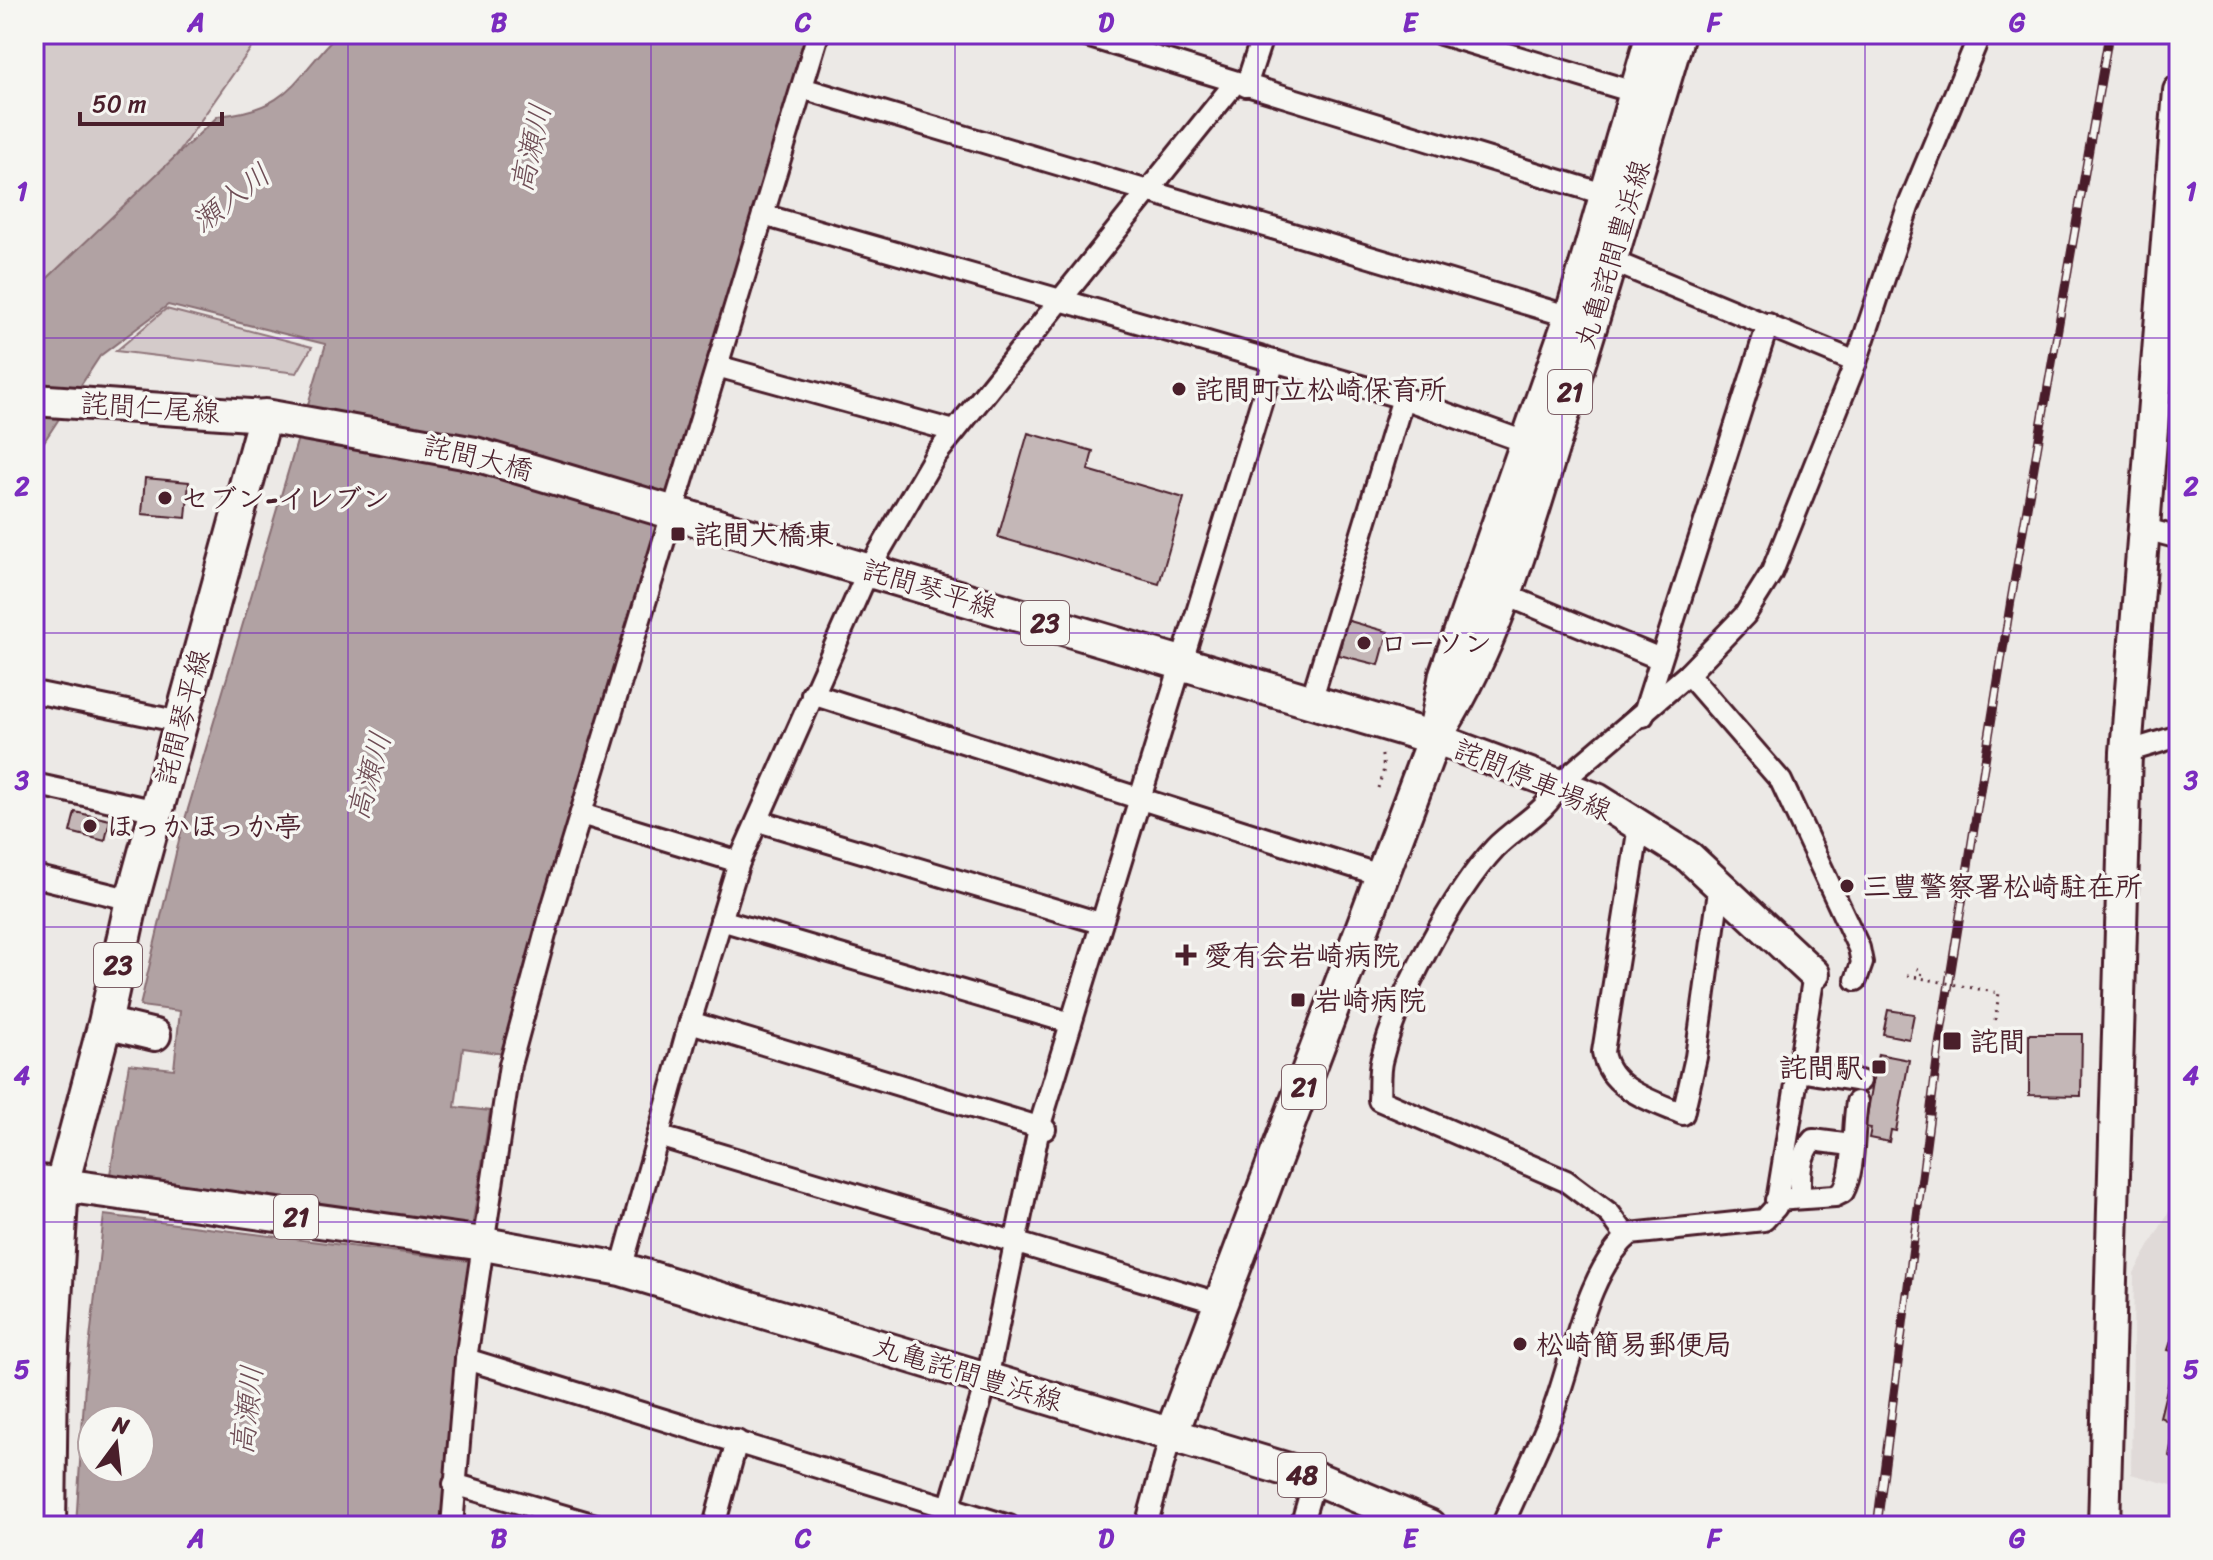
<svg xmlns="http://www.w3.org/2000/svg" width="2213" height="1560" viewBox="0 0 2213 1560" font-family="Sriracha,'Klee One',sans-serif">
<rect width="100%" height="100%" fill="#ece9e6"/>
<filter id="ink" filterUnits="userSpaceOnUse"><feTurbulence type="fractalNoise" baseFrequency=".0125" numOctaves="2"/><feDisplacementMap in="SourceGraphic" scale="16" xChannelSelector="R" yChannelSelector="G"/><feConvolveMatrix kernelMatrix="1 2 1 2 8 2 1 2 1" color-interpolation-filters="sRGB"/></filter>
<g filter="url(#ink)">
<polygon fill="#e0dad8" points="2179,1194 2179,1487 2131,1474 2134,1273"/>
<g fill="#d4cbca" stroke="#8f757a" stroke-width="2">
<polygon points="34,34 261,34 173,160 76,256 34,291"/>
<polygon points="166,309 312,347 297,373 116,351"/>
</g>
<g fill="#b1a2a3" stroke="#886e73" stroke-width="2" fill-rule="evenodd">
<path d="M338,34h468l-257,846 -45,174 -41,-6 -8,59 35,4 -18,117 -363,-48 20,-116 45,5 6,-58 -40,-5 40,-170 145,-489v-3l-157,-39 -68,51 -66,101v-166l184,-175c72,-7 74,-35 120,-82z"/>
<path d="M104,1215l365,46 -20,157 -6,108h-367l9,-142zM92,1420h48v48h-48z"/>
</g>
<g fill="#c4b7b7" stroke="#4a1f2b" stroke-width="2">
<polygon points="1028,433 1093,451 1088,470 1184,498 1159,584 998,537"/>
<polygon points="145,478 189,482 186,518 142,514"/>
<polygon points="1346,620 1388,632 1379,665 1339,655"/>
<polygon points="75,812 110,820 105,841 70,832"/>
<polygon points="1888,1010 1914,1014 1909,1039 1883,1034"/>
<polygon points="2029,1034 2082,1034 2081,1096 2029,1095"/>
<polygon points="1878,1054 1909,1060 1896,1131 1891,1130 1889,1142 1869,1138 1871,1128 1865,1127"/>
<polygon points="2179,1316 2179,1353 2168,1350"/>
<polygon points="2169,1381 2179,1384 2179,1460 2169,1456 2175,1425 2160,1417"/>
</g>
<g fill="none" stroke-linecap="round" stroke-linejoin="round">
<g stroke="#4a1f2b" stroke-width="26">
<g id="street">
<polyline points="1080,34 1617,198"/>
<polyline points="1441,34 1637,93"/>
<polyline points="1246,86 1263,34"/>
<polyline points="802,88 1571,317"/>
<polyline points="763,215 1403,398 1528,443"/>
<polyline points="1612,261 1856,362"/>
<polyline points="717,366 954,431"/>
<polyline points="2142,528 2179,538"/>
<polyline points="1506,595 1658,658"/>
<polyline points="1688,674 1781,781 1859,948 1862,963 1856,980"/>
<polyline points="34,692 181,722"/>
<polyline points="812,694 1383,876"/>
<polyline points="1311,701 1403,398"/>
<polyline points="1643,716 1768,324"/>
<polyline points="2126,752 2179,736"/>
<polyline points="34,784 157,811"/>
<polyline points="581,814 739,862"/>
<polyline points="758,821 1100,923"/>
<path d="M1639,826l-36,226c6,37 49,49 80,62l13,-57 24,-173"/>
<polyline points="34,876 132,900"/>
<polyline points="721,920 1071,1023"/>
<polyline points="690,1022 1045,1129"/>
<polyline points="1799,1071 1860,1081"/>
<polyline points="658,1136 1222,1304"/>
<path d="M1800,1198c0,-20 -2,-42 13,-58l38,5"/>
<path d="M1776,1200l59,-4 8,-4c13,-24 9,-61 14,-90"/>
<path d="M1627,1237l-17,-23 -44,-33 -187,-81c1,-14 -1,-29 3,-42 15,-60 71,-165 113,-210 21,-22 53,-36 64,-64l129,-110 57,-59 27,-43 84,-210 52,-155 72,-173"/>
<polyline points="621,1269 690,1022 739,862 869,569 935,456 1235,83"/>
<polyline points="466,1359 1009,1526"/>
<polyline points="454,1484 599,1526"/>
<polyline points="452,1526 466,1359 510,1065 553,905 818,34"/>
<polyline points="714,1526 737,1441"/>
<polyline points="944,1526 987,1379 1039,1128 1274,361"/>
<polyline points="1146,1526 1171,1435"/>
<polyline points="1301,1526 1315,1478"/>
<path d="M1502,1526c16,-36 33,-71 48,-107 23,-56 34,-145 80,-185l134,-14 12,-13 38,-233"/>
</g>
</g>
<g stroke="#4a1f2b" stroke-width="36">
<g id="secondary">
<polyline points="34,400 265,416"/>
<polyline points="1434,738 1597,799 1689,857 1814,974"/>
<polyline points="105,1023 155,1035"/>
<polyline points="2104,1526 2126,752 2179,91"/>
</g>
</g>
<g stroke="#4a1f2b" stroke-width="38">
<g id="primary">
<path d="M1442,726c54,-87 81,-184 111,-281 44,-136 84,-274 125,-411"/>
<polyline points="34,1181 484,1244 621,1269 1315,1478 1429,1526"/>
<polyline points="1171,1435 1434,738 1446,674 1571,317 1653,34"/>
<polyline points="49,1526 51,1367 62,1184 105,1023 132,900 265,416 475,454 1434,738"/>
</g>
</g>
<g stroke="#4a1f2b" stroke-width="3" stroke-dasharray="2 6" stroke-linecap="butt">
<polyline points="1378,788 1384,769 1381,750"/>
<polyline points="1907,976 1921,977 1922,971 1916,968"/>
<polyline points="1995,1020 1999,993"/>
</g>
<use href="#street" stroke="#f6f6f2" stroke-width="20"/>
<use href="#secondary" stroke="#f6f6f2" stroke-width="30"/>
<use href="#primary" stroke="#f6f6f2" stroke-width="32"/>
<g stroke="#4a1f2b" stroke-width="9">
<polyline id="rail" points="1877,1526 1939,1045 2011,600 2109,34"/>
</g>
<use href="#rail" stroke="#f6f6f2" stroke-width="6" stroke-dasharray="18" stroke-linecap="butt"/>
<polyline stroke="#4a1f2b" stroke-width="3" stroke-dasharray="2 6" stroke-linecap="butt" points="1915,977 1999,993"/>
</g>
</g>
<path fill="none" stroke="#7b2cbf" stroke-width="2" stroke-opacity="0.55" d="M348,34v1492M651,34v1492M955,34v1492M1258,34v1492M1562,34v1492M1865,34v1492M34,338h2145M34,633h2145M34,927h2145M34,1222h2145"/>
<g fill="#4a1f2b" stroke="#f6f6f2" stroke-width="3">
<circle cx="1179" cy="389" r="8"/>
<circle cx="165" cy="498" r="8"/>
<rect x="670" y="526" width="16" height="16" rx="4"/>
<circle cx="1364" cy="643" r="8"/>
<circle cx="90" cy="826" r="8"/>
<circle cx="1847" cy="886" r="8"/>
<path d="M1182 943h8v8h8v8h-8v8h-8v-8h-8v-8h8z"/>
<rect x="1290" y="992" width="16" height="16" rx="4"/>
<rect x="1942" y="1031" width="20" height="20" rx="4"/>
<rect x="1871" y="1059" width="16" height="16" rx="4"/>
<circle cx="1520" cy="1344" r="8"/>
</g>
<g text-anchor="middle" stroke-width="7" stroke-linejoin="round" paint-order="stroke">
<g fill="#f6f6f2" stroke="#7e6067" stroke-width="2">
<rect x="1548" y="370" width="44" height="44" rx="6"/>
<rect x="1021" y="601" width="48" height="44" rx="6"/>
<rect x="94" y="943" width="48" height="44" rx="6"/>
<rect x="1282" y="1065" width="44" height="44" rx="6"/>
<rect x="274" y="1195" width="44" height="44" rx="6"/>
<rect x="1278" y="1453" width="48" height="44" rx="6"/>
</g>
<g font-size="26" font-weight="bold" fill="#4a1f2b">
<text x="1570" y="401">21</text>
<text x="1045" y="632">23</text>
<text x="118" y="974">23</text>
<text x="1304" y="1096">21</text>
<text x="296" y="1226">21</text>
<text x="1302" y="1484">48</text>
</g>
<g font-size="28" fill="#4a1f2b" stroke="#f6f6f2">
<text transform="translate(1612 254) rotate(-73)" y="10">丸亀詫間豊浜線</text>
<text transform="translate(150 407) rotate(4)" y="10">詫間仁尾線</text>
<text transform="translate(478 457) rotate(14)" y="10">詫間大橋</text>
<text transform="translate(930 588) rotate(17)" y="10">詫間琴平線</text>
<text transform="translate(182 717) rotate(-75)" y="10">詫間琴平線</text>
<text transform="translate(1533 779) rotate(23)" y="10">詫間停車場線</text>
<text transform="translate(968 1373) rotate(17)" y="10">丸亀詫間豊浜線</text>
</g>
<g font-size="28" font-weight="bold" fill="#4a1f2b" stroke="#f6f6f2" text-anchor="start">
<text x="1195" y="399">詫間町立松崎保育所</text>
<text x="181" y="508">セブン-イレブン</text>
<text x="694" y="544">詫間大橋東</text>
<text x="1380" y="653">ローソン</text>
<text x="106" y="836">ほっかほっか亭</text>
<text x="1863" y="896">三豊警察署松崎駐在所</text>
<text x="1204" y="965">愛有会岩崎病院</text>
<text x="1314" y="1010">岩崎病院</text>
<text x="1970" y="1051">詫間</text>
<text x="1863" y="1077" text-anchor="end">詫間駅</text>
<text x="1536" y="1354">松崎簡易郵便局</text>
</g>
<g font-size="30" font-style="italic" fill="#6e4d55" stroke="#f6f6f2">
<text transform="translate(531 148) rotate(-77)" y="10">高瀬川</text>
<text transform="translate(231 198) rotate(-38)" y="10">瀬入川</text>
<text transform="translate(369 776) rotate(-74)" y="10">高瀬川</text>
<text transform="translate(247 1410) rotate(-83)" y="10">高瀬川</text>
</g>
</g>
<rect width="2213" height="1560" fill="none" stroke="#f6f6f2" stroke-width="88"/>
<g transform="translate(116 1444) rotate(15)"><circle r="38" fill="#f6f6f2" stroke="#b1a0a2" stroke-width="2"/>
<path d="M0-6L14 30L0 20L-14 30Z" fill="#4a1f2b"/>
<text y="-12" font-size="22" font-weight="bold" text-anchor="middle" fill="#4a1f2b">N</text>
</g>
<path d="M80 112v12h142v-12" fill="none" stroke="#4a1f2b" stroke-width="4"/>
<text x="92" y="112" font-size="24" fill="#4a1f2b" stroke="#f6f6f2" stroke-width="6" paint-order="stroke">50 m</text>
<rect x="44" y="44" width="2125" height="1472" fill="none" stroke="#7b2cbf" stroke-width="3"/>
<g font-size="26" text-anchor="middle" font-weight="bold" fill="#7b2cbf">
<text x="196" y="31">A</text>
<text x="499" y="31">B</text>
<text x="803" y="31">C</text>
<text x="1106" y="31">D</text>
<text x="1410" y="31">E</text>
<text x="1714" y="31">F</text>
<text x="2017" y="31">G</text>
<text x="22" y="200">1</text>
<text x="2191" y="200">1</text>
<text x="22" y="495">2</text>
<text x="2191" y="495">2</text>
<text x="22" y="789">3</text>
<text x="2191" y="789">3</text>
<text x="22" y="1084">4</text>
<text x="2191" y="1084">4</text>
<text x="22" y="1378">5</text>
<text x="2191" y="1378">5</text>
<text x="196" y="1547">A</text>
<text x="499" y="1547">B</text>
<text x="803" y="1547">C</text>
<text x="1106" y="1547">D</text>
<text x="1410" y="1547">E</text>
<text x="1714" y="1547">F</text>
<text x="2017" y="1547">G</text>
</g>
</svg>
